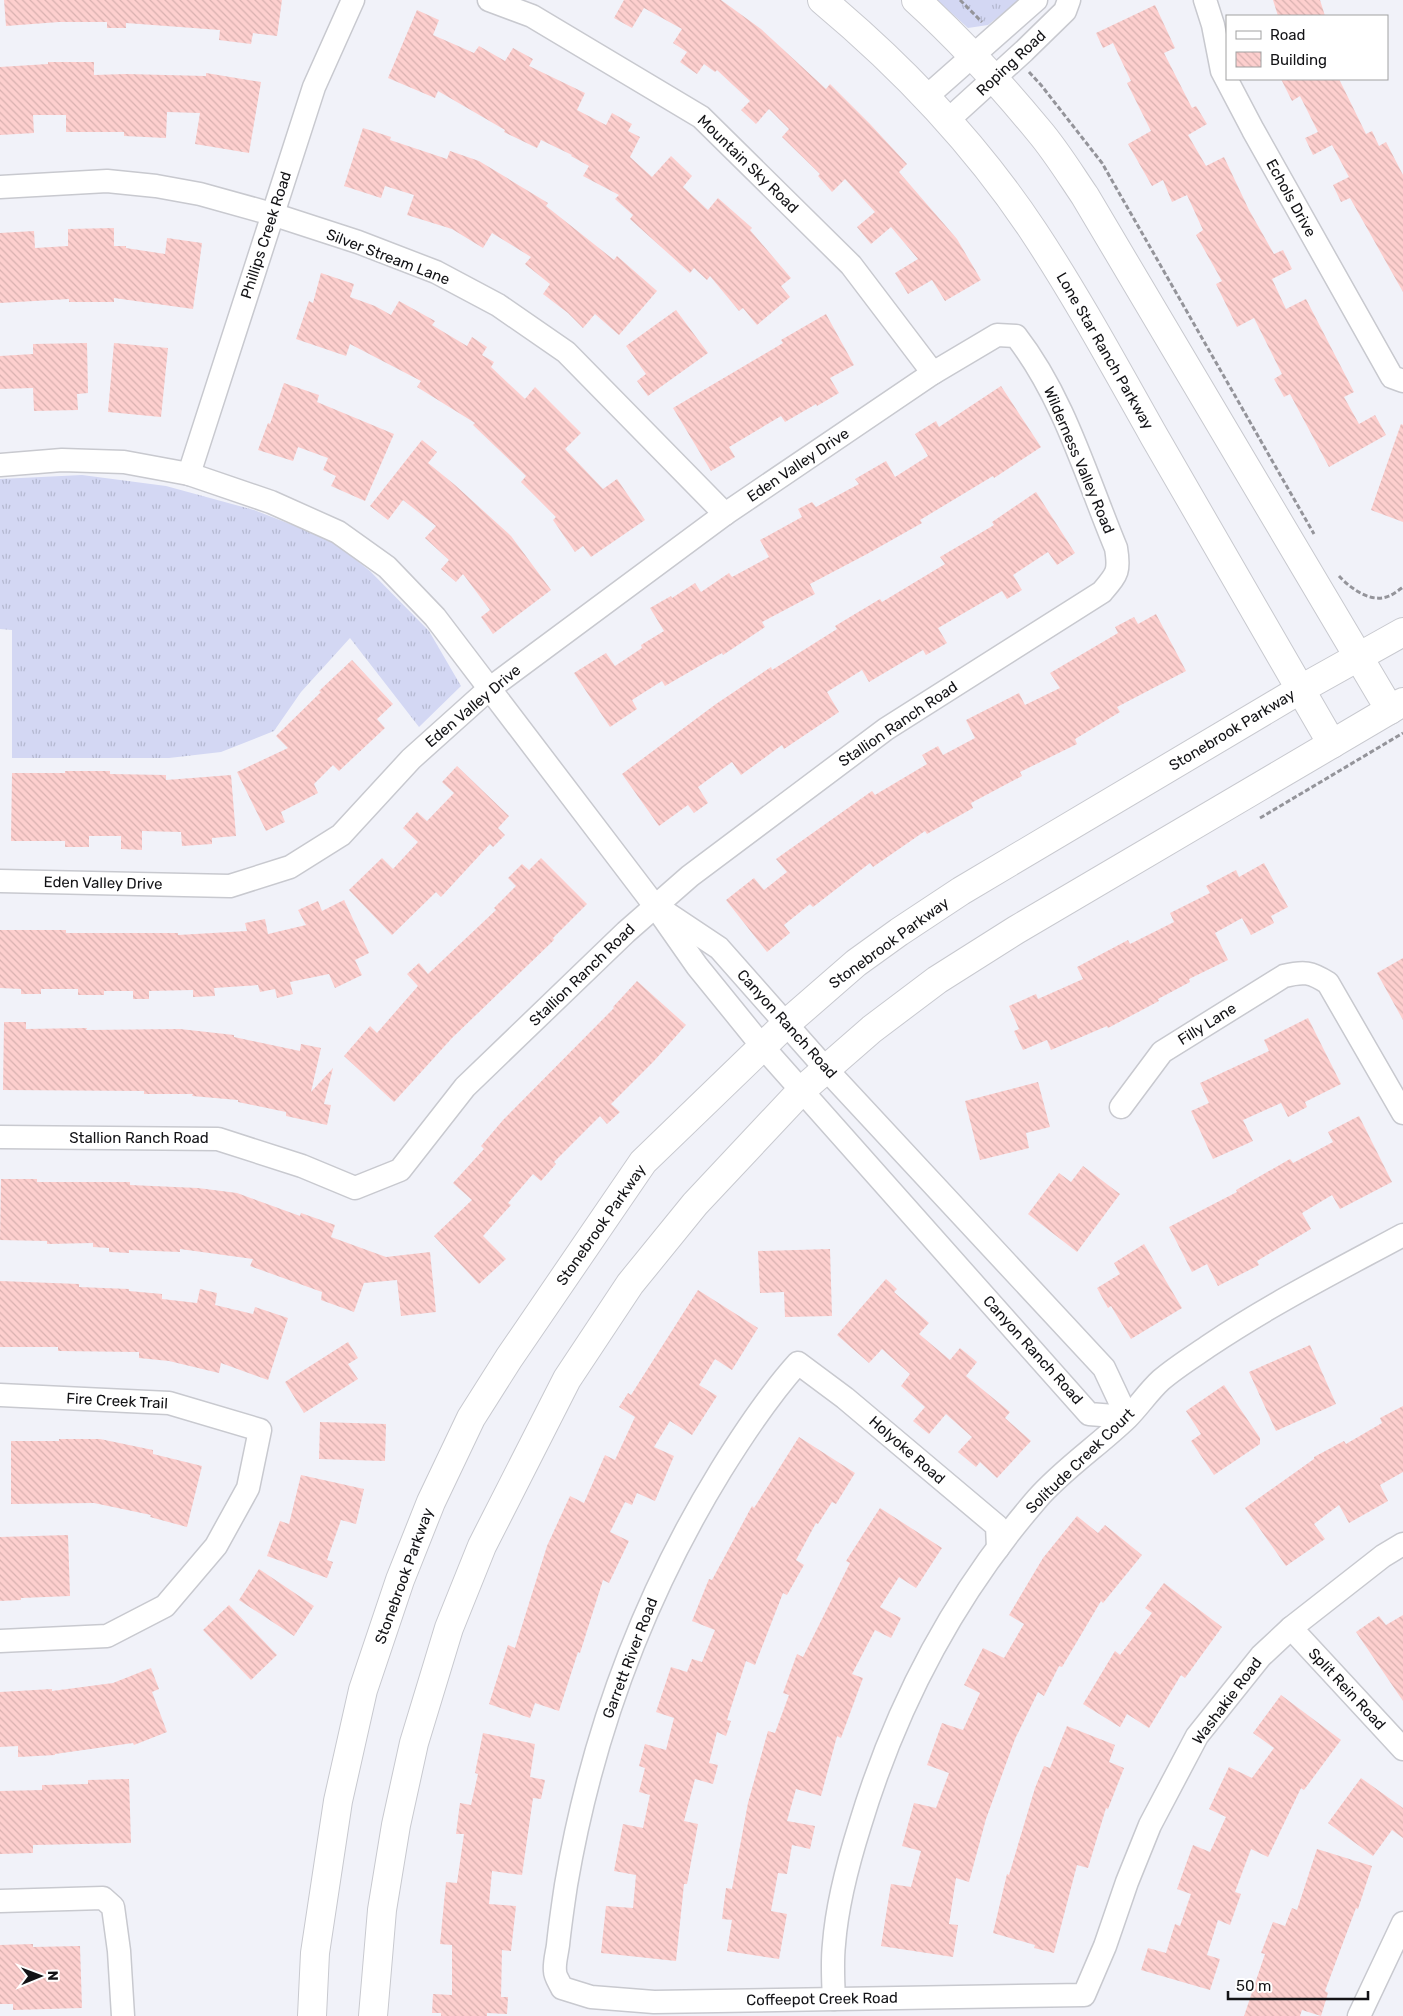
<svg xmlns="http://www.w3.org/2000/svg" width="1403" height="2016" viewBox="0 0 1403 2016" font-family="Rubik,sans-serif">
<defs>
<pattern id="grass-tufts" width="24" height="20" patternUnits="userSpaceOnUse" patternTransform="scale(1.25)"><rect width="24" height="20" fill="#d3d7f3"/><path d="M3 7l-1-3M5 7V3M7 7l1-3M15 17l-1-3M17 17v-4M19 17l1-3" fill="none" stroke="#b4b8d0"/></pattern>
<pattern id="building-back-hatch" width="6" height="6" patternUnits="userSpaceOnUse" patternTransform="scale(1.25)"><rect width="6" height="6" fill="#fdcfce"/><path d="M-1 5l2 2M0 0l6 6M5-1l2 2" fill="none" stroke="#d8b1b0"/></pattern>
</defs>
<rect width="100%" height="100%" fill="#f1f2f9"/>
<g fill="url(#grass-tufts)">
<polygon points="937,0 1020,0 988,25 968,28"/>
<polygon points="82,475 166,486 254,510 331,540 370,571 429,631 461,686 419,727 350,638 301,692 274,731 221,752 169,758 12,758 12,630 0,629 0,479"/>
</g>
<g fill="url(#building-back-hatch)">
<polygon points="4,0 282,0 277,36 253,33 251,44 219,40 220,30 126,23 126,28 107,28 107,22 59,22 6,26"/>
<polygon points="624,0 721,0 761,29 826,89 830,84 870,124 907,164 899,172 957,239 981,280 945,301 932,280 908,294 895,273 918,259 891,227 871,244 857,227 875,212 845,179 832,192 818,176 820,174 782,137 789,129 769,109 756,124 741,110 750,101 717,70 715,72 704,64 697,74 680,62 687,52 673,43 682,29 644,8 632,28 614,18"/>
<polygon points="1273,0 1320,0 1325,16 1278,16"/>
<polygon points="1155,5 1175,48 1164,53 1192,108 1196,106 1207,124 1188,135 1206,166 1224,157 1249,210 1274,254 1283,250 1292,269 1272,279 1286,309 1306,299 1354,392 1344,397 1359,424 1375,415 1386,435 1329,467 1290,394 1284,397 1274,379 1282,374 1254,318 1237,327 1216,284 1222,281 1196,235 1203,230 1187,195 1172,202 1163,180 1152,186 1128,144 1151,131 1127,83 1131,81 1113,43 1103,48 1096,33"/>
<polygon points="417,10 439,20 433,35 474,53 479,46 505,61 513,48 533,59 529,66 585,93 577,110 606,125 612,113 632,124 628,131 640,137 630,157 652,177 671,156 692,176 683,187 708,210 718,198 752,228 750,230 791,278 781,286 790,297 757,325 743,308 739,311 710,276 707,280 694,268 690,273 630,219 633,215 615,199 619,195 583,176 589,166 571,156 572,155 541,140 537,148 504,132 505,130 438,91 435,98 388,78"/>
<polygon points="48,62 94,62 94,75 126,74 206,76 206,73 261,82 249,153 195,144 200,113 167,112 166,138 124,136 124,132 66,132 66,115 33,115 34,133 0,135 0,67 48,64"/>
<polygon points="1281,79 1339,79 1366,134 1372,131 1379,146 1386,142 1403,175 1403,292 1350,198 1341,202 1333,185 1349,177 1332,145 1313,155 1305,138 1318,132 1300,96 1292,101"/>
<polygon points="363,128 391,137 390,140 447,159 450,151 479,161 548,203 546,206 614,260 617,256 657,291 619,335 595,314 583,328 568,313 543,294 550,284 525,264 531,257 492,233 483,248 452,229 407,215 414,195 385,186 381,198 344,186"/>
<polygon points="114,228 114,246 126,246 126,248 165,254 167,238 202,243 193,309 114,298 114,302 69,302 69,299 0,303 0,233 34,231 35,248 68,246 68,229"/>
<polygon points="321,273 354,284 350,297 375,306 391,315 399,301 435,321 432,325 467,346 472,337 487,347 482,355 494,362 491,367 525,399 535,387 581,433 565,449 603,489 617,479 645,520 591,557 583,546 575,552 553,520 556,517 521,482 526,476 473,425 475,423 417,387 421,381 350,344 346,356 296,339 309,301 313,303"/>
<polygon points="676,310 708,353 648,396 637,381 646,374 626,346"/>
<polygon points="826,314 854,365 830,378 839,393 817,406 816,404 785,422 781,416 729,447 735,457 711,471 673,408 783,343 781,340"/>
<polygon points="87,343 88,393 77,394 78,410 34,411 33,388 0,389 0,356 33,354 33,344"/>
<polygon points="114,343 168,348 161,417 108,412"/>
<polygon points="284,383 319,395 317,402 394,434 365,501 331,486 336,476 323,470 328,458 298,447 293,461 258,450 268,423 270,424"/>
<polygon points="1001,386 1041,447 994,478 993,476 920,520 922,523 867,554 810,584 815,594 762,622 765,627 723,655 722,653 665,686 662,681 632,700 637,709 610,727 574,673 606,653 615,666 642,648 641,645 664,631 650,608 671,596 672,598 695,583 701,592 729,573 732,577 769,557 760,540 802,517 798,509 812,502 816,507 859,484 855,479 886,461 895,477 928,456 915,434 936,421 939,427"/>
<polygon points="1401,424 1403,425 1403,522 1371,510"/>
<polygon points="422,440 437,452 428,463 455,485 511,536 551,590 493,634 481,617 490,610 463,574 456,582 441,569 449,560 425,538 436,526 403,500 388,520 370,506"/>
<polygon points="1036,492 1075,553 1057,565 1048,552 1013,575 1022,590 1007,599 1002,591 938,628 947,643 926,655 923,650 869,682 862,670 827,692 839,712 784,749 782,745 741,775 732,762 698,787 708,803 694,813 688,805 659,826 622,774 716,704 771,667 772,670 837,629 835,626 880,599 882,602 945,564 940,557 994,525 992,522"/>
<polygon points="1156,614 1186,671 1117,707 1120,712 1075,739 1077,744 1020,772 1022,776 971,803 973,808 927,834 925,831 873,867 870,863 813,907 810,904 784,925 790,933 767,952 726,900 754,878 764,890 787,872 776,859 872,791 875,795 927,764 922,755 938,746 943,755 975,738 966,720 1019,693 1025,705 1060,688 1050,673 1118,633 1115,627 1134,617 1138,624"/>
<polygon points="352,660 393,704 377,719 385,728 339,771 333,765 314,784 318,793 281,812 285,822 266,831 237,772 288,748 276,736 321,692 319,691"/>
<polygon points="457,766 509,816 498,828 505,835 493,847 490,844 441,897 436,892 392,935 349,890 382,858 393,869 418,842 403,828 417,812 427,821 454,793 442,782"/>
<polygon points="65,771 110,771 110,774 166,775 166,780 231,775 236,836 212,838 212,844 182,846 181,832 142,831 142,850 121,849 121,836 89,836 89,847 65,847 65,841 11,841 12,773 65,773"/>
<polygon points="541,858 587,904 553,938 554,940 452,1038 394,1102 344,1056 370,1026 377,1033 418,986 407,974 419,963 428,974 496,910 494,908 516,886 508,878 522,864 529,870"/>
<polygon points="1264,863 1288,907 1271,916 1274,923 1251,935 1242,918 1215,933 1228,960 1189,979 1190,982 1158,999 1159,1001 1108,1028 1107,1026 1051,1050 1047,1040 1023,1050 1014,1031 1019,1029 1009,1006 1036,994 1038,999 1083,979 1077,967 1128,940 1130,944 1174,922 1170,913 1210,893 1206,886 1236,870 1239,877"/>
<polygon points="344,900 369,953 355,960 362,975 335,988 329,974 290,982 293,994 277,998 275,989 260,992 258,985 214,988 215,996 193,997 193,990 149,991 149,999 133,999 133,991 104,991 104,995 78,995 78,989 41,989 41,994 21,994 21,989 0,988 0,930 66,930 66,933 178,933 178,935 247,931 245,923 265,919 268,934 306,925 298,910 318,901 322,911"/>
<polygon points="1403,958 1403,1020 1377,973"/>
<polygon points="637,981 686,1025 654,1061 611,1104 620,1112 607,1124 600,1116 554,1162 556,1164 541,1181 533,1174 508,1203 511,1205 483,1236 506,1259 479,1284 434,1236 472,1200 453,1183 484,1149 481,1146 503,1120 614,1008 613,1007"/>
<polygon points="1308,1018 1341,1084 1305,1102 1307,1107 1288,1117 1281,1103 1243,1120 1253,1141 1213,1159 1191,1111 1209,1103 1200,1083 1269,1051 1264,1040"/>
<polygon points="4,1022 26,1022 26,1029 87,1028 86,1030 180,1029 234,1035 234,1037 300,1051 301,1044 321,1048 311,1092 333,1068 324,1104 331,1105 327,1125 286,1116 286,1112 238,1102 238,1100 192,1096 193,1094 144,1094 144,1091 3,1090"/>
<polygon points="1038,1082 1050,1127 1026,1133 1029,1148 980,1160 965,1101"/>
<polygon points="1359,1116 1392,1182 1340,1209 1332,1195 1302,1213 1311,1229 1257,1261 1259,1265 1218,1286 1207,1264 1192,1272 1169,1227 1237,1192 1236,1190 1290,1159 1293,1163 1333,1142 1328,1132"/>
<polygon points="1083,1166 1120,1194 1077,1252 1028,1214 1059,1173 1071,1182"/>
<polygon points="1,1179 37,1179 37,1182 130,1182 130,1185 198,1188 237,1193 300,1216 301,1213 335,1225 331,1237 386,1257 430,1252 436,1312 401,1316 397,1280 364,1283 354,1312 321,1300 322,1292 250,1266 253,1259 180,1249 180,1252 129,1250 129,1253 109,1252 109,1248 93,1247 93,1243 47,1244 47,1241 0,1240"/>
<polygon points="1144,1244 1182,1308 1131,1339 1111,1306 1108,1308 1097,1288 1120,1274 1114,1263"/>
<polygon points="830,1249 832,1316 785,1317 784,1292 760,1293 758,1251"/>
<polygon points="886,1279 897,1289 894,1292 929,1323 919,1334 950,1360 960,1348 977,1362 966,1376 1010,1412 1005,1418 1031,1441 997,1478 980,1462 976,1467 958,1452 972,1437 946,1414 929,1434 913,1421 925,1407 901,1386 910,1374 882,1349 869,1363 837,1335"/>
<polygon points="0,1281 79,1284 79,1287 129,1289 129,1291 162,1294 162,1299 197,1303 200,1289 217,1293 215,1305 253,1314 255,1307 288,1318 268,1380 221,1363 219,1373 169,1361 139,1358 139,1352 58,1351 58,1347 0,1347"/>
<polygon points="698,1290 758,1328 732,1370 715,1359 699,1385 717,1396 692,1435 670,1421 654,1447 674,1456 655,1501 637,1493 632,1505 625,1502 610,1532 629,1541 609,1583 603,1580 580,1653 578,1652 559,1711 535,1703 530,1718 489,1704 508,1645 515,1648 547,1546 570,1496 584,1503 605,1455 615,1460 635,1417 619,1407 628,1393 631,1395"/>
<polygon points="348,1342 358,1358 348,1364 358,1379 304,1413 285,1382"/>
<polygon points="1310,1345 1336,1404 1276,1431 1249,1372"/>
<polygon points="1224,1385 1260,1438 1260,1444 1214,1475 1191,1441 1201,1434 1186,1411"/>
<polygon points="1403,1406 1403,1472 1380,1485 1388,1501 1349,1523 1339,1505 1314,1524 1325,1539 1286,1566 1245,1508 1314,1459 1314,1457 1344,1441 1346,1444 1382,1423 1380,1418"/>
<polygon points="320,1422 386,1424 385,1461 319,1459"/>
<polygon points="799,1437 855,1473 836,1504 832,1502 818,1524 816,1523 796,1560 804,1565 787,1595 783,1593 755,1665 746,1661 727,1720 731,1721 726,1736 717,1732 709,1763 718,1765 713,1784 695,1779 684,1821 698,1824 687,1884 684,1884 676,1961 601,1953 606,1906 633,1908 636,1875 614,1871 623,1824 643,1828 650,1795 639,1792 645,1768 639,1766 645,1744 666,1750 674,1718 656,1712 671,1667 687,1672 692,1659 702,1662 715,1630 692,1621 709,1579 712,1580 752,1506 754,1508"/>
<polygon points="59,1439 100,1439 153,1450 153,1454 202,1466 187,1527 150,1517 151,1515 94,1503 11,1504 11,1441 59,1441"/>
<polygon points="301,1475 364,1489 356,1524 341,1520 327,1560 333,1562 327,1578 267,1556 280,1521 289,1524"/>
<polygon points="880,1508 942,1548 916,1588 899,1577 880,1607 901,1618 891,1638 875,1630 852,1674 863,1678 841,1738 837,1736 821,1796 796,1789 787,1821 815,1826 810,1849 792,1845 787,1874 778,1873 771,1911 787,1914 779,1959 727,1951 732,1920 722,1919 726,1888 732,1889 748,1803 768,1731 775,1733 789,1695 783,1693 797,1654 803,1657 850,1563 846,1561"/>
<polygon points="1077,1516 1098,1533 1105,1525 1142,1555 1103,1603 1101,1601 1062,1667 1059,1666 1044,1696 1038,1692 1015,1739 986,1819 969,1882 956,1878 949,1924 958,1925 953,1957 881,1946 891,1884 911,1887 921,1851 902,1846 914,1803 936,1808 949,1773 927,1765 942,1723 963,1730 980,1693 964,1685 983,1648 1004,1658 1024,1624 1009,1615 1043,1558"/>
<polygon points="68,1535 70,1596 21,1598 21,1600 0,1601 0,1537"/>
<polygon points="259,1569 314,1606 294,1636 239,1600"/>
<polygon points="1164,1583 1222,1627 1185,1678 1181,1675 1149,1728 1127,1714 1120,1727 1083,1704 1115,1651 1120,1655 1152,1613 1145,1608"/>
<polygon points="229,1605 277,1655 251,1680 203,1630"/>
<polygon points="1403,1615 1403,1701 1356,1632 1379,1616 1386,1625"/>
<polygon points="151,1668 159,1689 152,1692 167,1732 134,1745 133,1743 55,1754 55,1755 18,1757 18,1746 0,1747 0,1692 52,1689 52,1691 113,1683"/>
<polygon points="1281,1695 1341,1740 1304,1790 1301,1788 1268,1857 1251,1849 1235,1892 1241,1894 1230,1925 1218,1920 1207,1955 1220,1959 1210,1990 1141,1970 1148,1948 1166,1953 1175,1924 1180,1926 1191,1894 1177,1889 1193,1845 1210,1852 1226,1817 1209,1809 1229,1767 1252,1778 1274,1748 1253,1733"/>
<polygon points="1067,1726 1115,1745 1109,1762 1124,1768 1108,1809 1106,1808 1088,1868 1077,1865 1054,1953 1034,1948 1035,1945 993,1933 1007,1874 1009,1875 1035,1788 1044,1766 1050,1768"/>
<polygon points="483,1733 535,1744 530,1777 545,1780 541,1799 533,1798 522,1875 492,1871 489,1904 516,1906 511,1951 502,1950 501,1997 508,1997 507,2014 487,2013 487,2016 441,2016 441,2013 432,2013 433,1994 452,1995 452,1945 440,1944 446,1882 457,1883 464,1834 456,1834 460,1803 471,1805 478,1774 475,1773"/>
<polygon points="1361,1778 1403,1808 1403,1838 1392,1830 1373,1856 1328,1823"/>
<polygon points="129,1779 131,1843 33,1845 33,1853 0,1854 0,1791 42,1790 42,1785 88,1784 88,1780"/>
<polygon points="1317,1849 1372,1866 1358,1909 1356,1908 1325,1991 1328,1993 1321,2016 1302,2010 1300,2016 1244,2016 1265,1954 1261,1953 1273,1922 1285,1926 1292,1908 1297,1910"/>
<polygon points="33,1944 33,1947 80,1946 82,2008 13,2010 13,2004 0,2004 0,1945"/>
</g>
<g fill="none" stroke-linecap="round" stroke-linejoin="round">
<g stroke="#c8c9cf" stroke-width="25">
<g id="minor">
<polyline points="489,0 532,16 701,117 851,265 933,373"/>
<polyline points="1205,0 1213,25 1222,71 1253,130 1392,377 1403,381"/>
<polyline points="925,98 1036,0"/>
<polyline points="947,121 1024,51 1065,11 1069,0"/>
<polyline points="0,187 107,181 156,186 200,194 272,214 358,242 436,272 498,305 566,352 725,514"/>
<polyline points="0,465 62,460 124,462 189,474 271,502 338,532 387,567 435,617 655,906 697,966 762,1046 1089,1414 1127,1417"/>
<polyline points="189,474 314,87 353,0"/>
<path d="M0,881l230,5 60,-19 51,-32 70,-76 78,-70 236,-175 208,-141 64,-38 19,1c48,62 70,140 100,212 4,24 1,26 -14,44l-216,137 -196,147 -64,56 -161,155 -65,83 -45,18 -53,-22 -84,-27 -218,-2"/>
<polyline points="665,912 719,948 826,1069 1104,1368 1127,1417"/>
<path d="M1121,1107l41,-55 122,-76c20,-5 27,-4 44,7l75,130"/>
<polyline points="0,1395 169,1403 260,1430 248,1488 216,1546 165,1606 107,1636 0,1641"/>
<path d="M998,1548l-1,-22 -152,-128 -47,-35c-29,32 -54,70 -77,107 -78,127 -130,268 -155,415 -3,20 -6,40 -8,60 -1,8 -4,18 -3,26 0,6 5,12 7,17l29,9 63,5 430,-7 21,-49 22,-64 23,-57 47,-89 64,-80 30,-28 92,-72 20,-12"/>
<polyline points="1291,1628 1403,1749"/>
<polyline points="0,1901 103,1898 113,1907 119,1951 123,2016"/>
<path d="M834,1999c-1,-18 -2,-37 0,-55 3,-40 14,-81 26,-119 36,-119 95,-231 177,-326 25,-29 62,-54 90,-81 12,-12 21,-26 34,-38 15,-13 33,-24 49,-35 61,-41 128,-75 193,-110"/>
<polyline points="1359,2016 1403,1923"/>
</g>
</g>
<g stroke="#c8c9cf" stroke-width="30">
<g id="secondary">
<path d="M822,0c79,66 155,146 212,232 43,65 81,135 120,204 60,102 119,205 178,308"/>
<path d="M916,0c44,40 85,85 123,131 17,20 31,43 46,65l305,514"/>
<polyline points="312,2016 315,1953 338,1801 363,1690 400,1580 431,1502 471,1418 509,1358 643,1162 787,1023 856,963 899,932 961,891 1301,689 1403,632"/>
<polyline points="373,2016 382,1910 396,1825 414,1743 449,1628 482,1546 567,1379 630,1284 695,1204 802,1090 872,1029 937,980 1016,930 1403,702"/>
</g>
</g>
<g stroke="#94949a" stroke-width="3" stroke-dasharray="5 2.5" stroke-linecap="butt">
<polyline points="960,0 982,22"/>
<polyline points="1029,72 1041,85 1102,163 1314,534"/>
<path d="M1339,576c11,12 32,28 50,20 5,-2 10,-6 14,-9"/>
<polyline points="1260,818 1403,733"/>
</g>
<use href="#minor" stroke="#fff" stroke-width="22"/>
<use href="#secondary" stroke="#fff" stroke-width="28"/>
</g>
<g text-anchor="middle" stroke-width="5" stroke-linejoin="round" paint-order="stroke">
<g font-size="15" fill="#131316" stroke="#fff">
<text transform="translate(1011 63) rotate(-43)" y="5">Roping Road</text>
<text transform="translate(748 164) rotate(44)" y="5">Mountain Sky Road</text>
<text transform="translate(1291 198) rotate(61)" y="5">Echols Drive</text>
<text transform="translate(266 235) rotate(-72)" y="5">Phillips Creek Road</text>
<text transform="translate(388 257) rotate(21)" y="5">Silver Stream Lane</text>
<text transform="translate(1105 351) rotate(60)" y="5">Lone Star Ranch Parkway</text>
<text transform="translate(1079 460) rotate(67)" y="5">Wilderness Valley Road</text>
<text transform="translate(798 465) rotate(-34)" y="5">Eden Valley Drive</text>
<text transform="translate(473 706) rotate(-40)" y="5">Eden Valley Drive</text>
<text transform="translate(898 724) rotate(-34)" y="5">Stallion Ranch Road</text>
<text transform="translate(1232 730) rotate(-31)" y="5">Stonebrook Parkway</text>
<text transform="translate(103 883) rotate(1)" y="5">Eden Valley Drive</text>
<text transform="translate(889 943) rotate(-36)" y="5">Stonebrook Parkway</text>
<text transform="translate(582 975) rotate(-44)" y="5">Stallion Ranch Road</text>
<text transform="translate(787 1024) rotate(48)" y="5">Canyon Ranch Road</text>
<text transform="translate(1207 1024) rotate(-32)" y="5">Filly Lane</text>
<text x="139" y="1143">Stallion Ranch Road</text>
<text transform="translate(601 1225) rotate(-55)" y="5">Stonebrook Parkway</text>
<text transform="translate(1033 1350) rotate(48)" y="5">Canyon Ranch Road</text>
<text transform="translate(117 1401) rotate(3)" y="5">Fire Creek Trail</text>
<text transform="translate(907 1450) rotate(41)" y="5">Holyoke Road</text>
<text transform="translate(1080 1461) rotate(-44)" y="5">Solitude Creek Court</text>
<text transform="translate(404 1576) rotate(-70)" y="5">Stonebrook Parkway</text>
<text transform="translate(630 1658) rotate(-69)" y="5">Garrett River Road</text>
<text transform="translate(1347 1689) rotate(47)" y="5">Split Rein Road</text>
<text transform="translate(1227 1701) rotate(-53)" y="5">Washakie Road</text>
<text transform="translate(822 1999) rotate(-1)" y="5">Coffeepot Creek Road</text>
</g>
</g>
<rect x="1226" y="15" width="162" height="65" fill="#ffffff" stroke="#a1a1a2"/>
<rect x="1236" y="31" width="25" height="8" fill="#ffffff" stroke="#a1a1a2"/>
<text x="1270" y="40" font-size="15" fill="#131316">Road</text>
<rect x="1236" y="52" width="25" height="15" fill="url(#building-back-hatch)" stroke="#a1a1a2"/>
<text x="1270" y="65" font-size="15" fill="#131316">Building</text>
<g transform="translate(40 1976) rotate(89)" stroke="#ffffff" stroke-width="4" paint-order="stroke">
<path d="M0-4L9 19L0 12L-9 19Z" fill="#131316"/>
<text y="-8" font-size="14" font-weight="bold" text-anchor="middle" fill="#131316">N</text>
</g>
<path d="M1228 1991v8h140v-8" fill="none" stroke="#131316" stroke-width="2.5"/>
<text x="1236" y="1991" font-size="15" fill="#131316" stroke="#ffffff" stroke-width="4" paint-order="stroke">50 m</text>
</svg>
